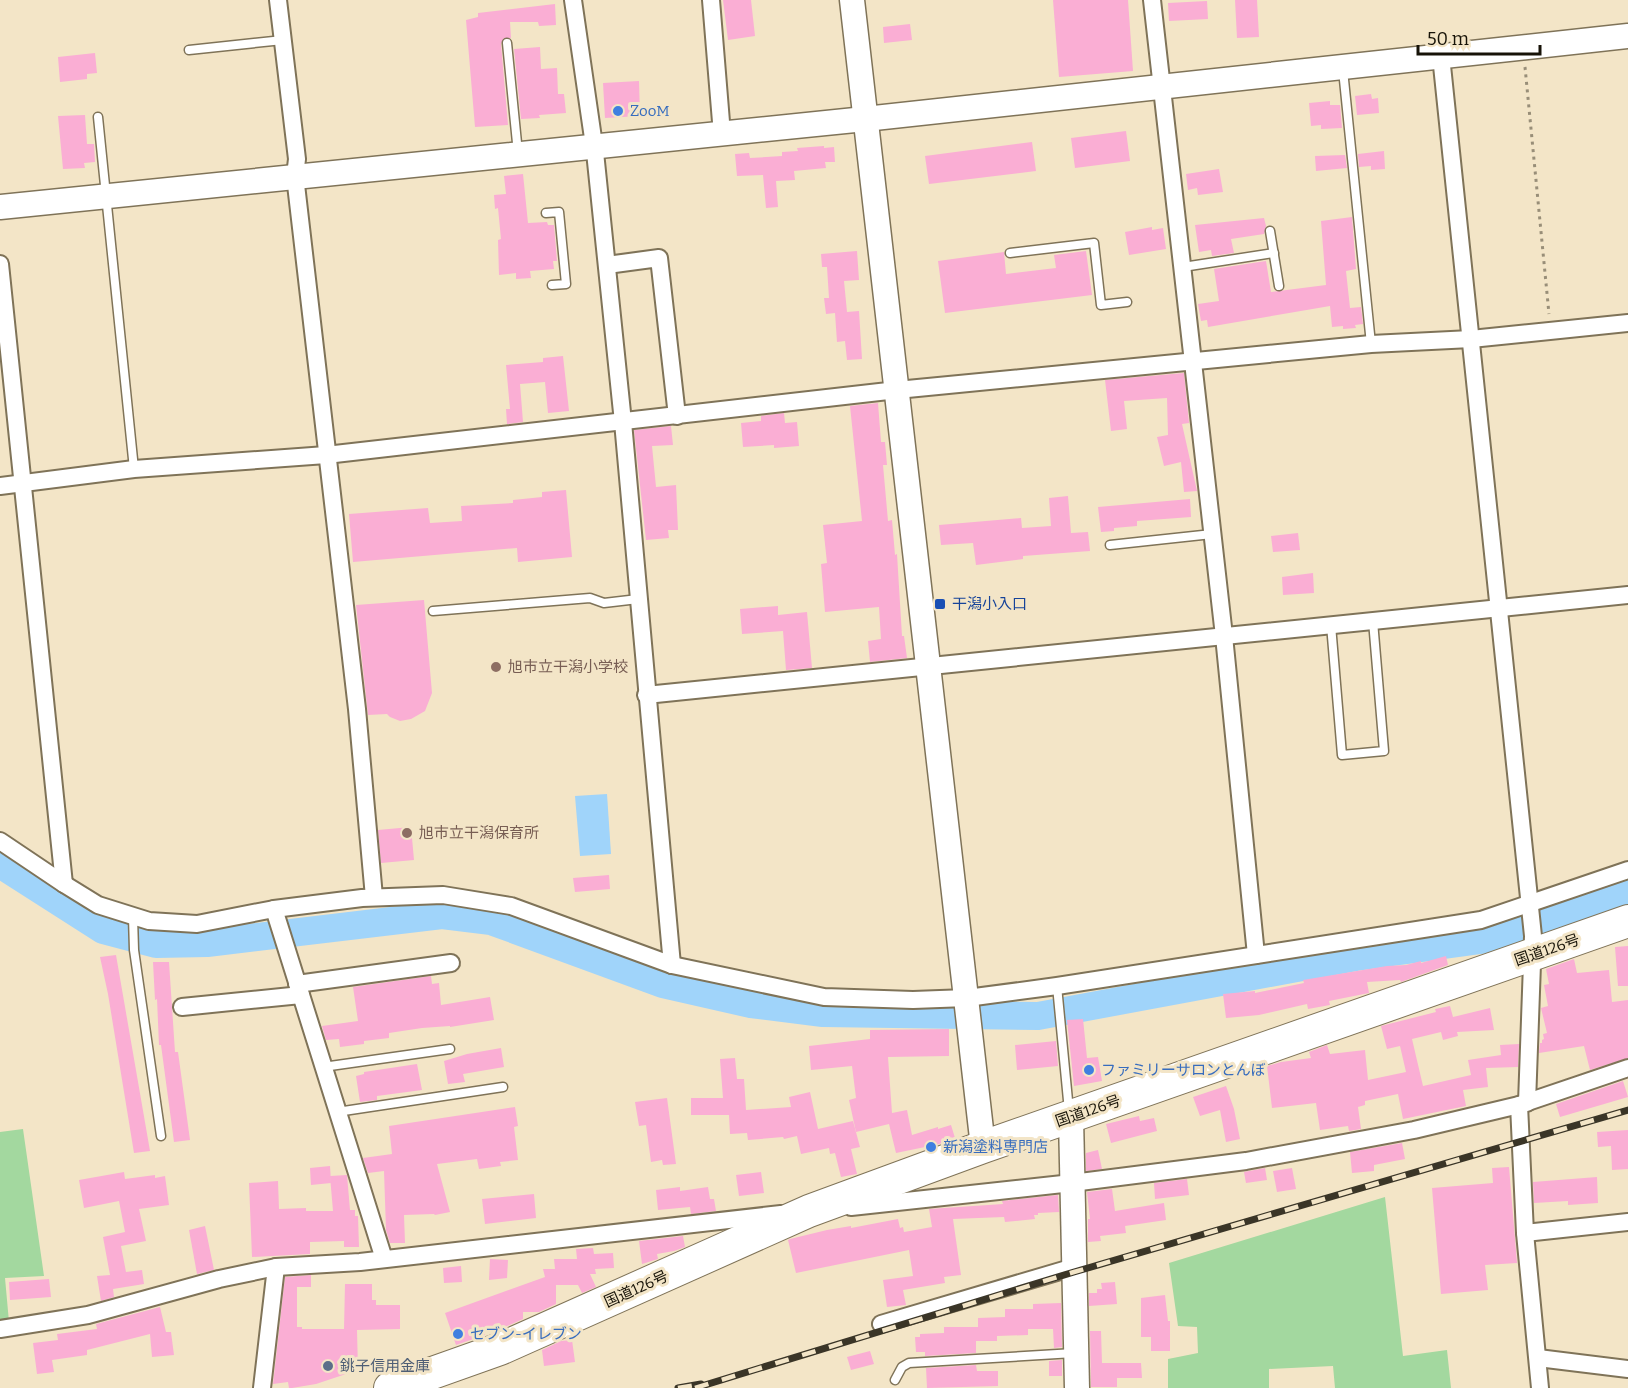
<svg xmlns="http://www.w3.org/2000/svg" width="1628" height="1388" viewBox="0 0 1628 1388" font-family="Bitter,'Noto Sans JP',serif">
<rect width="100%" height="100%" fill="#f3e5c7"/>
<g fill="#a3d89f">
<polygon points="23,1129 44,1276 5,1278 9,1322 0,1323 0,1132"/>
<polygon points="1385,1197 1403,1356 1447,1350 1451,1388 1335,1388 1333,1366 1269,1369 1269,1388 1168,1388 1168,1359 1198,1353 1197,1327 1178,1326 1169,1263"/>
</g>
<polygon fill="#a0d4fa" points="607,794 611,854 580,856 575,796"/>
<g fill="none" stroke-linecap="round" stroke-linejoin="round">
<polyline stroke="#a0d4fa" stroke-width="28" points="0,864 103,930 156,944 207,943 442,915 491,921 663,984 751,1004 823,1013 1038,1016 1356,957 1481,940 1628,890"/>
</g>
<g fill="#faaed4">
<polygon points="723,0 751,0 755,36 728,40"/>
<polygon points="1053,0 1128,0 1133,71 1059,77"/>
<polygon points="1235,0 1257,0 1259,37 1237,38"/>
<polygon points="1207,1 1208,19 1169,21 1168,3"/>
<polygon points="555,4 556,25 539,26 538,22 510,22 511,38 504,38 501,44 508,125 475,127 466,20 478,17 478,13"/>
<polygon points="910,24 912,40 884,43 883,27"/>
<polygon points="540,47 541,69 557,68 558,94 564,94 566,113 539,115 540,118 521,119 514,49"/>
<polygon points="95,53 97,73 87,74 87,79 60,82 58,57"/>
<polygon points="639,81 640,116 605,118 603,83"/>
<polygon points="1371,94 1372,99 1378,98 1379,113 1357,115 1355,96"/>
<polygon points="1330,101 1330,105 1340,105 1342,128 1321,129 1321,125 1311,126 1309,103"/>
<polygon points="85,115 87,144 94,144 95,162 84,163 85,168 63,169 58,116"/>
<polygon points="1126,131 1130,161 1075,168 1071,138"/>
<polygon points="1032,142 1036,171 929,184 925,156"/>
<polygon points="824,146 824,148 834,147 835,162 825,162 826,168 794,171 795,180 776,181 778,207 766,208 763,175 737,176 735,154 749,153 750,158 782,156 782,152 798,151 797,148"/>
<polygon points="1384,151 1385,169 1371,170 1371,166 1359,167 1358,154"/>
<polygon points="1345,155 1347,168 1316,171 1315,156"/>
<polygon points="1219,169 1223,192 1198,195 1197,188 1188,190 1186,174"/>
<polygon points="523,174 528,223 547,222 548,225 554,225 557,261 553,261 554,269 530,271 531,278 516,279 516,273 499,275 498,240 501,239 498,208 495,209 494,195 506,194 504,176"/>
<polygon points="1352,217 1356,269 1346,271 1350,308 1361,307 1363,324 1355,325 1356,328 1343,329 1343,326 1332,327 1330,306 1208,327 1207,320 1201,321 1198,304 1219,301 1214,269 1266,261 1271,292 1326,285 1321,221"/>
<polygon points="1264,218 1266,226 1264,234 1231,239 1234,253 1212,256 1211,250 1199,252 1195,225"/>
<polygon points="1152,227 1152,230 1163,228 1166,249 1129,255 1125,232"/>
<polygon points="857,251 859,280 844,281 847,312 859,311 862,359 847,360 845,341 837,342 835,313 826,314 824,298 829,298 827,267 822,267 821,254"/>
<polygon points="1086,251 1092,295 945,313 938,261 1004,252 1006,274 1056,268 1054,255"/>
<polygon points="563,356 569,411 548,413 545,382 520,384 523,422 507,424 506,409 510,409 506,365 543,362 543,358"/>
<polygon points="1184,373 1189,423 1182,424 1197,491 1184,492 1181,462 1164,466 1157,437 1168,435 1167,398 1124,401 1127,429 1111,431 1105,380"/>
<polygon points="878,403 881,442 885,442 887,465 883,465 888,521 892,520 895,555 897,554 902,636 904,636 907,658 870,662 868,641 881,639 879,607 825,612 821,564 827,563 823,525 862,521 850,406"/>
<polygon points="784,413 785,423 797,422 799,446 774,448 774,445 743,447 741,423 761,421 761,416"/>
<polygon points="671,426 673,445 652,446 656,487 676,485 678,530 668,530 669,538 646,540 634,430"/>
<polygon points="566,490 572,557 518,562 517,548 353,562 349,514 428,508 430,523 462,521 461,506 513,503 513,500 542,497 542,492"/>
<polygon points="1068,496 1071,533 1088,532 1090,551 1023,556 1023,559 976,565 973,543 941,545 939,525 1021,518 1022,528 1051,526 1049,498"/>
<polygon points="1190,499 1191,517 1137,521 1137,526 1114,528 1114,531 1101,532 1098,507"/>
<polygon points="1298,533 1300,550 1273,552 1271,536"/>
<polygon points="1313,573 1314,593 1283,595 1282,577"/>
<polygon points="424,600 432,693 425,711 411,719 400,721 390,717 387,714 368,715 356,605"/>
<polygon points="778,606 778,615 807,612 812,668 786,670 783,631 742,634 740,609"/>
<polygon points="411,827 414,860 381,863 378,830"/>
<polygon points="609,875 610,889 575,892 573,878"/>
<polygon points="1628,946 1628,986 1618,986 1615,947"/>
<polygon points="116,955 150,1151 134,1153 108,994 100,957"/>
<polygon points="1446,956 1448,965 1401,982 1400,980 1367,982 1369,993 1329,1001 1330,1005 1308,1009 1307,1004 1259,1015 1226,1018 1223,994 1255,991 1255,993 1304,983 1303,980 1387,966 1406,965 1421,961 1421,963"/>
<polygon points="1574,959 1577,973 1609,970 1612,1002 1628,1000 1628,1058 1590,1070 1584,1046 1539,1053 1540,1043 1542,1043 1542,1040 1544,1039 1543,1034 1547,1033 1541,1008 1548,1006 1544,985 1549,984 1546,969"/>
<polygon points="153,962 169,962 175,1052 178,1052 190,1140 174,1142 161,1045 159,1045 157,999 155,1000"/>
<polygon points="431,976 432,984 439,983 441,1005 490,997 494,1020 450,1027 450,1026 422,1028 389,1033 389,1038 364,1041 364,1044 340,1047 339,1039 326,1040 322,1026 358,1021 353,987"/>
<polygon points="1450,1006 1453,1017 1490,1008 1494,1030 1457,1032 1458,1036 1443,1040 1441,1032 1412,1039 1423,1086 1471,1075 1468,1060 1501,1055 1500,1045 1519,1044 1518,1067 1486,1068 1488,1087 1463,1090 1466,1106 1403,1119 1398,1094 1365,1101 1365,1105 1358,1107 1361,1129 1349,1131 1348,1126 1320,1130 1316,1103 1272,1108 1267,1066 1281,1062 1311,1058 1309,1052 1327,1045 1330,1054 1365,1050 1368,1080 1406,1072 1400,1046 1387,1049 1381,1026 1436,1012 1435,1009"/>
<polygon points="1083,1019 1087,1058 1098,1057 1102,1081 1074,1086 1067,1020"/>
<polygon points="949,1029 949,1056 888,1057 892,1113 907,1110 912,1135 938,1127 938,1129 951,1125 955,1138 926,1149 925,1147 896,1153 889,1124 856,1132 849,1100 856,1098 852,1066 811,1070 809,1046 870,1039 870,1030"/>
<polygon points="1056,1041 1058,1066 1017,1070 1015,1045"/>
<polygon points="501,1048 504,1067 463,1074 465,1082 448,1084 444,1061 467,1054"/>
<polygon points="735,1058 737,1079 744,1079 746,1110 791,1107 789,1097 810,1092 818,1129 853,1121 860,1147 851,1149 857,1174 841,1177 835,1153 830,1154 829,1148 801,1154 797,1136 784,1139 783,1137 748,1140 747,1133 730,1134 729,1115 691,1115 691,1098 723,1098 720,1059"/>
<polygon points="417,1064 422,1090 377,1096 377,1100 360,1102 356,1076 364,1074 364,1072"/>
<polygon points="1623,1081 1628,1097 1560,1117 1556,1104"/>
<polygon points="1226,1086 1234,1109 1240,1139 1226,1142 1220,1110 1200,1116 1193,1097"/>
<polygon points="667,1098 676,1164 663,1165 662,1160 651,1162 646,1125 639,1126 635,1102"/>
<polygon points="515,1107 518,1126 514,1127 518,1160 500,1162 501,1166 479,1169 477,1159 437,1164 450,1212 435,1215 434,1214 404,1215 405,1243 390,1243 386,1230 384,1171 368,1173 363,1158 392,1154 389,1126"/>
<polygon points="1139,1116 1140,1121 1154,1118 1157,1131 1111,1143 1106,1124"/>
<polygon points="1628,1130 1628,1169 1612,1170 1611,1146 1598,1147 1597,1132"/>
<polygon points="1402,1143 1405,1159 1374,1165 1374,1171 1352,1173 1350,1152"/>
<polygon points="1098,1150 1102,1169 1086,1171 1086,1153"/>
<polygon points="330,1166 331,1183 311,1185 310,1168"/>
<polygon points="1509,1167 1517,1263 1485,1265 1488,1290 1441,1294 1432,1188 1493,1183 1492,1168"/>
<polygon points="1265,1168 1267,1180 1246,1183 1244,1172"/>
<polygon points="1292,1168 1296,1189 1277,1192 1273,1171"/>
<polygon points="124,1172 125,1179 155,1175 155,1178 165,1176 169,1205 139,1209 146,1241 121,1246 126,1272 142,1270 144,1284 113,1289 114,1297 101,1301 97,1276 110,1275 103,1237 125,1232 119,1201 84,1208 79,1180"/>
<polygon points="761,1172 764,1193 739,1196 736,1175"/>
<polygon points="347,1175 350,1210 355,1210 355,1216 358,1216 359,1247 344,1247 344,1241 310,1242 310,1254 252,1257 249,1183 278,1181 279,1209 306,1208 306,1211 333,1211 330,1176"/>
<polygon points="1597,1177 1598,1203 1568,1205 1568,1201 1534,1203 1533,1182"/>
<polygon points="1187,1179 1189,1195 1155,1199 1154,1183"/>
<polygon points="680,1187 680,1191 708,1187 710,1199 714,1199 716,1211 691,1214 690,1207 658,1210 656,1190"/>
<polygon points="1112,1189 1115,1211 1164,1203 1166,1220 1125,1226 1126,1233 1100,1236 1101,1241 1088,1242 1088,1219 1090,1219 1087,1192"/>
<polygon points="534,1194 536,1218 485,1224 482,1199"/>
<polygon points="1058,1195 1059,1212 1038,1213 1038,1215 1034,1215 1035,1219 1005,1222 1004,1217 953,1219 961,1275 944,1277 945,1283 903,1290 906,1305 887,1307 883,1280 913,1276 909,1250 796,1273 788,1240 790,1239 827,1230 851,1226 851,1228 898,1219 900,1228 903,1227 904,1232 932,1227 929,1209 1003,1204 1002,1201"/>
<polygon points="205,1226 214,1270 197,1274 189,1230"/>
<polygon points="683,1236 685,1247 674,1251 657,1254 658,1259 642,1264 639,1241"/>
<polygon points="593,1248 594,1254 613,1253 614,1268 595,1269 596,1274 590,1274 596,1287 582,1293 578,1285 556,1285 556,1304 539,1312 523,1312 523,1319 494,1332 484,1332 485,1335 456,1345 445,1313 545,1277 543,1269 555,1269 554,1259 577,1259 576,1249"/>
<polygon points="490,1259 508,1260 507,1278 489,1280"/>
<polygon points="461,1266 462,1282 444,1283 443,1268"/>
<polygon points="311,1275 311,1287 297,1287 297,1327 302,1327 302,1329 344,1329 345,1284 372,1284 372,1300 376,1300 376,1305 400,1305 400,1329 357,1330 358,1370 316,1384 292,1388 289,1388 288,1382 273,1384 285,1277"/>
<polygon points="49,1279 51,1297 10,1300 9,1282"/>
<polygon points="1115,1282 1117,1304 1089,1306 1089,1293 1097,1293 1097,1289 1102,1289 1101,1283"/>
<polygon points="1165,1295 1168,1321 1170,1321 1170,1351 1151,1351 1151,1337 1141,1337 1141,1298"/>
<polygon points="1061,1303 1062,1347 1054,1348 1053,1329 1028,1329 1028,1335 997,1336 997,1341 976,1341 976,1353 925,1356 925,1352 916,1352 915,1337 920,1337 920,1334 944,1333 944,1327 978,1327 978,1318 1005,1317 1005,1309 1033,1309 1033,1304"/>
<polygon points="160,1307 166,1332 171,1332 174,1355 152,1357 150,1334 87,1350 87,1355 52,1360 54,1372 37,1374 33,1343 58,1340 57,1334 97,1329 96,1324"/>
<polygon points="1090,1331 1101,1331 1102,1363 1141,1363 1142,1378 1117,1378 1117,1387 1091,1387"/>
<polygon points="572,1340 575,1362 544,1366 542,1350 561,1341"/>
<polygon points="870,1351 874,1364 851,1370 847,1357"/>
<polygon points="1062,1360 1062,1376 1049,1376 1049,1361"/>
<polygon points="976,1365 977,1371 998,1371 998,1386 927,1388 926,1368"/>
</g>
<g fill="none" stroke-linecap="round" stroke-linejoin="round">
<g stroke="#7f7358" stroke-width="11">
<g id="lane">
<polyline points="507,43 518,153"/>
<polyline points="189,50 283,40"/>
<polyline points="1343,70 1371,344"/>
<polyline points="98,117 134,469"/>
<polyline points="546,213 559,212 566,284 552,285"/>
<polyline points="1270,231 1279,286"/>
<polyline points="1010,253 1094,243 1101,305 1127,302"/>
<polyline points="1183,267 1274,253"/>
<polyline points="1110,545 1212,534"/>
<polyline points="433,611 590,598 604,603 638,599"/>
<polyline points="1331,625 1342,755 1384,751 1373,621"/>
<polyline points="133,917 134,950 161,1136"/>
<polyline points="1057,986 1069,1111"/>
<polyline points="323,1067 450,1049"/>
<polyline points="337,1112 503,1087"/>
<polyline points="895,1380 902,1367 909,1363 1074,1353"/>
</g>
</g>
<g stroke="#7f7358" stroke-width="20">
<g id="street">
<polyline points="278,0 297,159 295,176 357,709 374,897"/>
<polyline points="573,0 595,152 623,422 672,965"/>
<polyline points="711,0 722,134"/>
<polyline points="1152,0 1224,636 1256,955"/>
<polyline points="1441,56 1533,936 1527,1103"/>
<polyline points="0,264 64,884"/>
<polyline points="607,265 659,258 677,416"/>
<polyline points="0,486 134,469 326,455 897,390 1371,344 1471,339 1628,323"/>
<polyline points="646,695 1628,595"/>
<polyline points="0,841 64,884 98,905 149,921 197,924 274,909 362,898 443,895 511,906 672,965 824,997 913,1000 967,998 1057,986 1481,920 1628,870"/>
<polyline points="274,909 384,1259"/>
<polyline points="297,984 451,963"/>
<polyline points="182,1007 301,995"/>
<polyline points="1519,1105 1525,1233 1540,1388"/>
<polyline points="851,1207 1072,1183 1246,1161 1414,1130 1519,1105 1628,1068"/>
<polyline points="1525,1233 1628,1222"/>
<polyline points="881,1324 1074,1267"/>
<polyline points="0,1329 88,1315 219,1279 276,1267 360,1262 781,1214"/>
<polyline points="1538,1358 1628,1369"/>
<polyline points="262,1388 276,1267"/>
</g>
</g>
<g stroke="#7f7358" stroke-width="27">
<g id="secondary">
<polyline points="852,0 983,1147"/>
<polyline points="0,207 865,119 1628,36"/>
<polyline points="1071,1118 1077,1388"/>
</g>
</g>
<g stroke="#7f7358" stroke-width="34">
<polyline id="highway" points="390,1388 500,1349 809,1211 983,1147 1628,921"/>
</g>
<polyline stroke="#988e78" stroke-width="3" stroke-dasharray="3 4.5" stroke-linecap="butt" points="1525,67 1549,314"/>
<use href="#lane" stroke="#fff" stroke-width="8"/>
<use href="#street" stroke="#fff" stroke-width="16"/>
<use href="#secondary" stroke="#fff" stroke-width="24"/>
<use href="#highway" stroke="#fff" stroke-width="32"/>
<g stroke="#3a3527" stroke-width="7">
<g id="rail">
<polyline points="678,1388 701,1384"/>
<polyline points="695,1388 1074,1272 1628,1110"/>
</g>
</g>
<use href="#rail" stroke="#f3e5c7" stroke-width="4.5" stroke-dasharray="14" stroke-linecap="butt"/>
</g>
<g fill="#3f7fe0" stroke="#f3e5c7" stroke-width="2">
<circle cx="618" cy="111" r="6"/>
<circle cx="1089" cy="1070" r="6"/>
<circle cx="931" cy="1147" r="6"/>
<circle cx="458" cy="1334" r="6"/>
</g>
<rect fill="#1a4fb4" stroke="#f3e5c7" stroke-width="2" x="934" y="598" width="12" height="12" rx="3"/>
<g fill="#8d6e63" stroke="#f3e5c7" stroke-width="2">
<circle cx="496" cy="667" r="6"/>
<circle cx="407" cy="833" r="6"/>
</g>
<circle fill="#5c6f8a" stroke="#f3e5c7" stroke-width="2" cx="328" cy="1366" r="6"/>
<g text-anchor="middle" stroke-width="6" stroke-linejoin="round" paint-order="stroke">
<g font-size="15" fill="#366cbe" stroke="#f3e5c7" text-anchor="start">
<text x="630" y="116">ZooM</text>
<text x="1101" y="1075">ファミリーサロンとんぼ</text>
<text x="943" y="1152">新潟塗料専門店</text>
<text x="470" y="1339">セブン-イレブン</text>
</g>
<g font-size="15" fill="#164399" stroke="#f3e5c7" text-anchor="start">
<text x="952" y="609">干潟小入口</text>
</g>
<g font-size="15" fill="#785e54" stroke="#f3e5c7" text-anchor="start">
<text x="508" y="672">旭市立干潟小学校</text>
<text x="419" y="838">旭市立干潟保育所</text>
</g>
<g font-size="15" fill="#171308" stroke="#f3e5c7">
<text transform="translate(1547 950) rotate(-19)" y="5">国道126号</text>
<text transform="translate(1088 1111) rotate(-19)" y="5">国道126号</text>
<text transform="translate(636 1289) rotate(-24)" y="5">国道126号</text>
</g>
<g font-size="15" fill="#4e5e75" stroke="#f3e5c7" text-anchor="start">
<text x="340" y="1371">銚子信用金庫</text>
</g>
</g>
<path d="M1418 45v9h122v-9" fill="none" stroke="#171308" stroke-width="3"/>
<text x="1427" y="45" font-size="18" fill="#171308" stroke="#f3e5c7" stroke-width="4.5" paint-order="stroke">50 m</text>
</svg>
